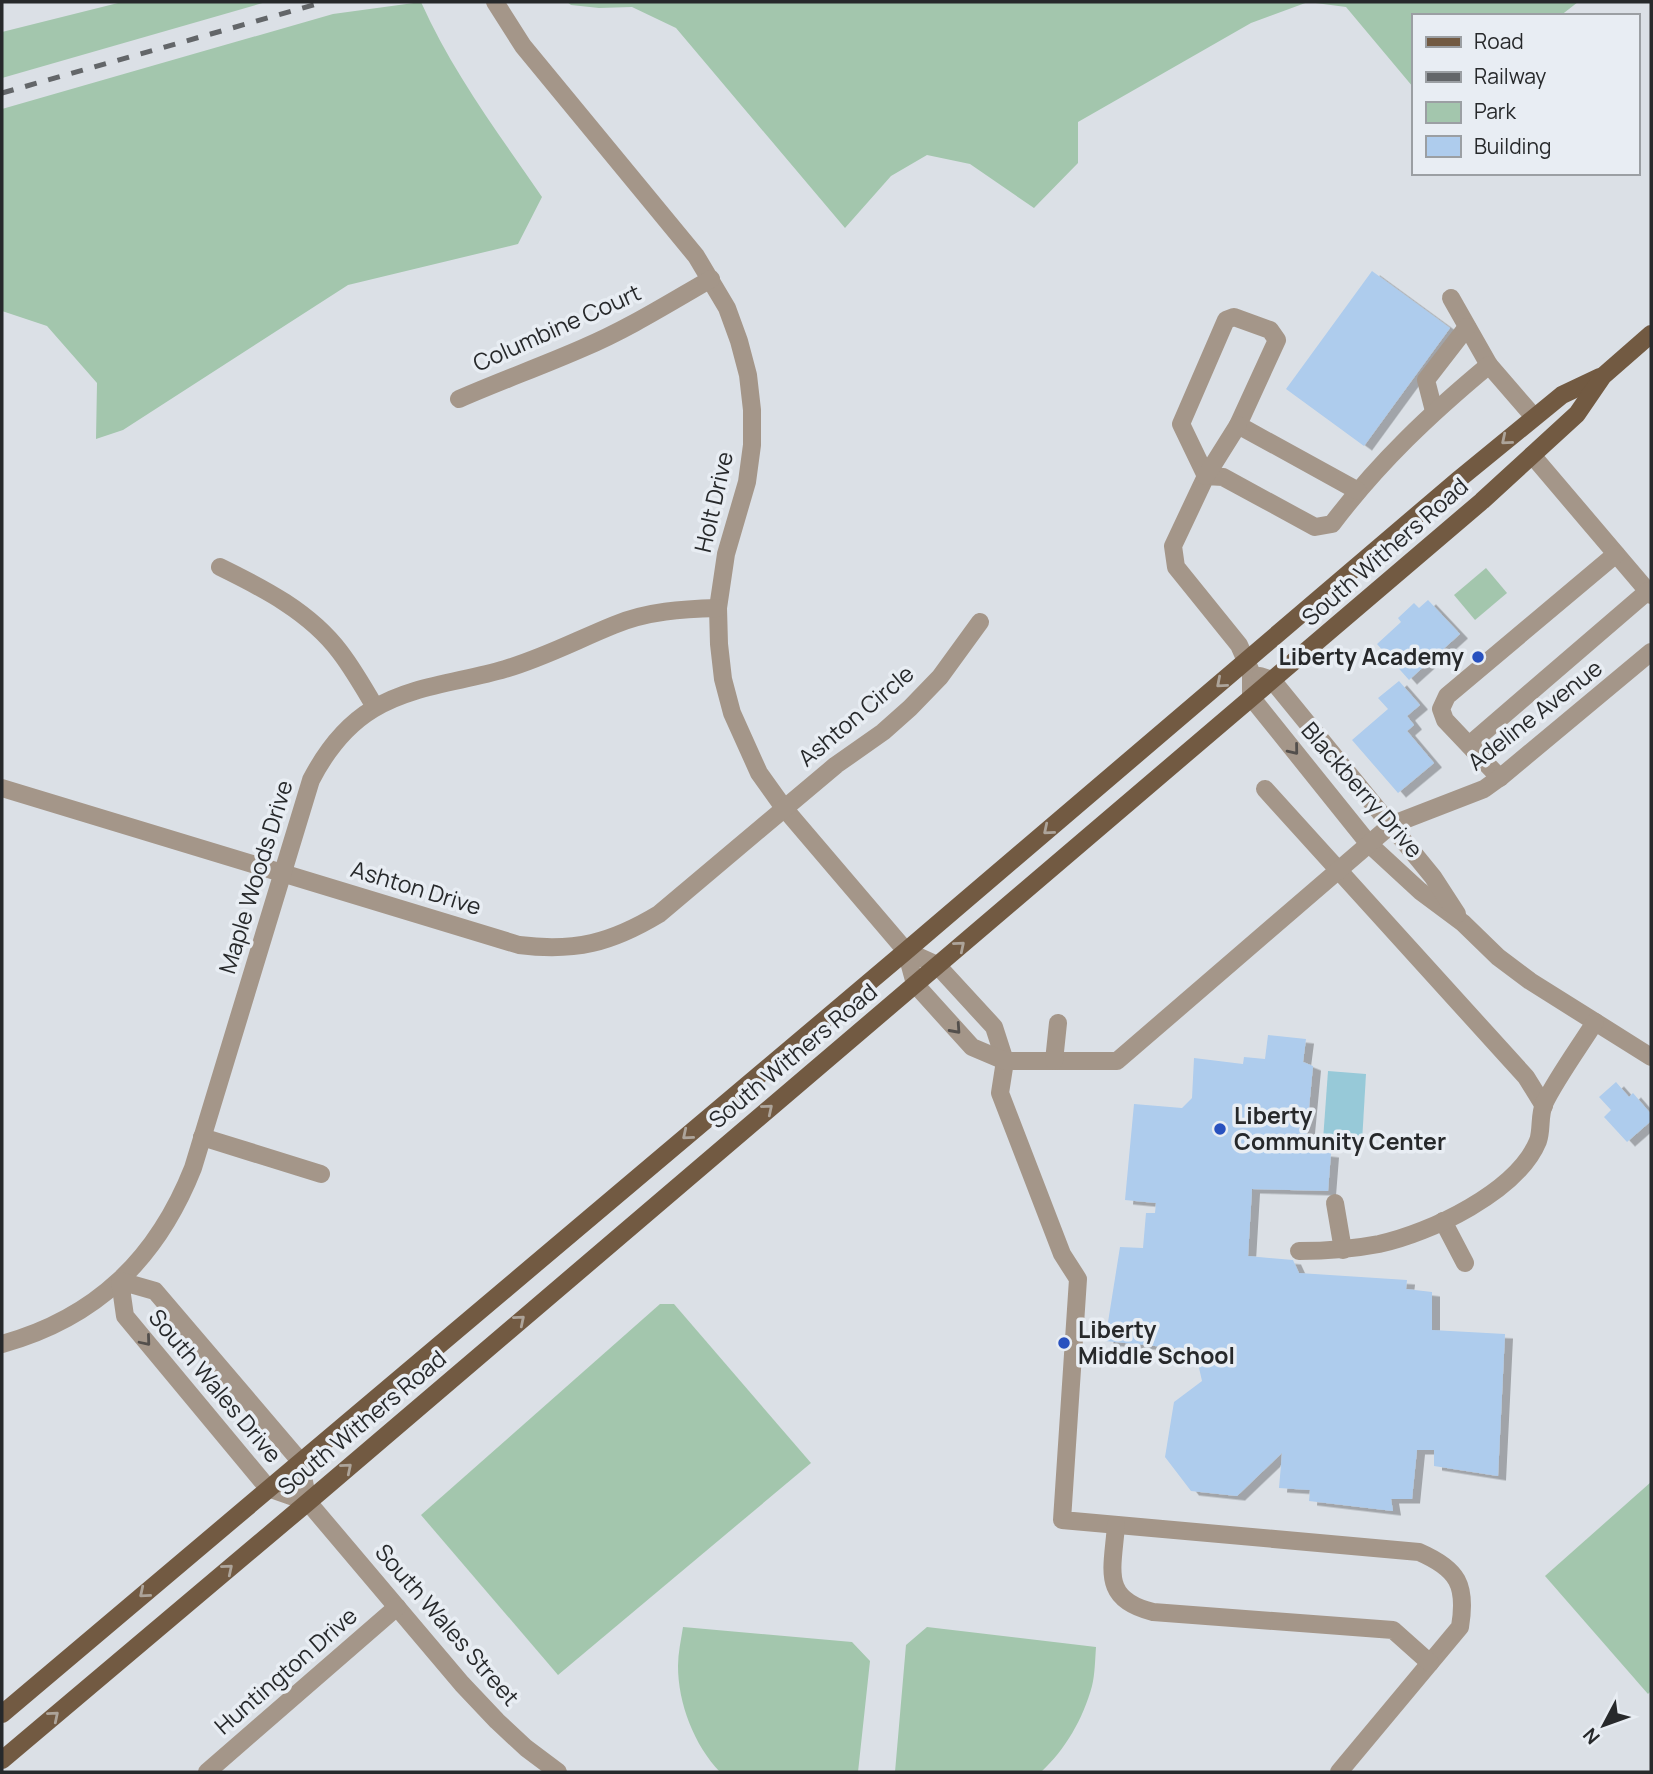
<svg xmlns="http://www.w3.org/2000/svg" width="1653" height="1774" viewBox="0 0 1653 1774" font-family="Manrope,sans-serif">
<defs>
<filter id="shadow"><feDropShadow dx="8" dy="4.5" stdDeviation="0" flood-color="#0004"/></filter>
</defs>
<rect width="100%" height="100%" fill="#dbe0e6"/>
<g fill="#a3c6ad">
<polygon points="122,2 266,2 2,78 2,32"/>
<path d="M421,2c31,70 78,132 121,195l-24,47 -170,41 -225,145 -27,9 1,-56 -50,-57 -45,-15v-202l331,-95z"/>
<polygon points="567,2 1308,2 1251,23 1078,122 1078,163 1034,208 970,164 927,155 891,176 845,228 676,28 632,7 599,8 571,5"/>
<polygon points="1308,2 1578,2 1560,16 1413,16 1413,87 1346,7"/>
<polygon points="1486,568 1507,593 1475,620 1454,595"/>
<polygon points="660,1304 674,1304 811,1463 558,1675 421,1515"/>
<polygon points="1651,1482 1651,1691 1648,1694 1545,1576"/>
<path d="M683,1627l169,15 18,19 -12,111h-138c-26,-27 -42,-69 -42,-106 0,-13 3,-26 5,-39z"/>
<path d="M927,1627l169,20c-1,13 -1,27 -4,39 -9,33 -27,64 -51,86h-146l11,-127z"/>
</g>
<polygon fill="#97c9d8" points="1328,1071 1366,1074 1362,1142 1323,1140"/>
<g fill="#aecced" filter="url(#shadow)">
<polygon points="1372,271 1450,328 1364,446 1286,389"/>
<polygon points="1428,600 1460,634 1409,680 1377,644 1401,622 1398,618 1414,603 1419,608"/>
<polygon points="1399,681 1420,705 1407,716 1414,725 1407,731 1434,763 1398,793 1352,740 1388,709 1378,698"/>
<polygon points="1268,1035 1306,1039 1303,1062 1313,1066 1305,1150 1331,1153 1328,1191 1252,1189 1248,1256 1293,1260 1299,1273 1407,1280 1406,1289 1432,1292 1432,1330 1505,1334 1498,1476 1434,1466 1434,1450 1417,1450 1412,1499 1391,1499 1393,1511 1309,1501 1310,1490 1279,1488 1282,1453 1237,1496 1191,1491 1165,1457 1174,1402 1202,1381 1195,1350 1105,1341 1120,1247 1143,1248 1146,1213 1155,1213 1156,1203 1125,1200 1134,1104 1182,1108 1192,1098 1194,1058 1243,1064 1244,1057 1265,1059"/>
<polygon points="1616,1082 1629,1097 1633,1093 1651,1114 1651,1121 1627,1142 1604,1117 1611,1110 1599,1097"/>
</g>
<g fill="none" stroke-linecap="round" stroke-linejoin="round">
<g stroke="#a49689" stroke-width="18">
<path d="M495,2l28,44 173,210 31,52 12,33 9,34 4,35v35l-5,37 -21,72 -8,54 1,36 4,35 9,34 27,60 25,35 122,143 31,14 57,62 11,34 -5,32 62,161 16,25 -16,241 357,32c39,17 48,33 41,75l-121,145"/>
<polyline points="1451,298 1489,365"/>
<path d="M459,399c41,-18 83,-33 124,-51 45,-19 86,-45 128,-69"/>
<polyline points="1434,411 1426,380 1467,327"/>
<path d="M1534,417l-45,-52c-59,49 -110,97 -157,159l-17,3 -92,-50 -17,-1 -33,70 3,21 63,78 12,27v25l118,147 51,47 43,32 35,34 32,24 121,76"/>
<polyline points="1532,455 1651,595"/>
<polyline points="1206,476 1181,424 1226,320 1234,317 1270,330 1277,340 1238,425 1358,491"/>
<polyline points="1206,476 1238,425"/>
<path d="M220,567c43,21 90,45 120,85 13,17 24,36 35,55"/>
<polyline points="1260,676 1272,680 1433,877 1457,914"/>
<polyline points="1469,745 1648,591"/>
<polyline points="1500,778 1445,720 1441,709 1447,696 1616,554"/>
<path d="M2,788l517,157c56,7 92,-2 140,-31l177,-149 47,-33 27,-24 30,-31 40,-55"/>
<polyline points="1265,789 1526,1077 1544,1106"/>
<polyline points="906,951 915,984 972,1047 1005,1061 1117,1061 1391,825 1484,789 1502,776 1651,652"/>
<polyline points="1054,1061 1058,1023"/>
<polyline points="202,1137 321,1174"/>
<polyline points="1335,1203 1343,1250"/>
<polyline points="1443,1221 1465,1263"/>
<path d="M1299,1251c27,0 54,-2 80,-7 51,-11 138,-52 159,-103 4,-11 1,-25 6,-37 12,-25 36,-58 51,-82"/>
<path d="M2,1344c94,-26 155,-85 191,-176l118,-388c15,-29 34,-54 62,-71 39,-24 89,-27 132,-40 38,-11 72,-29 109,-44 33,-14 69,-16 104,-17"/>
<polyline points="308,1502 268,1488 125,1316 120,1281 155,1291 300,1461 308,1502 462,1684 497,1721 526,1748 558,1772"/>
<path d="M1116,1525c-3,44 -16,74 37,87l240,18 37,33"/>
<polyline points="207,1772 397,1607"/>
</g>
<g stroke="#725a42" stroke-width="18">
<polyline points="2,1714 906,951 1458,480 1562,395 1600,377"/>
<polyline points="2,1760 308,1502 1482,501 1577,414 1603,376 1651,334"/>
</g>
<polyline stroke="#636669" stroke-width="5" stroke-dasharray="12 12" stroke-linecap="butt" points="2,93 324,2"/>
</g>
<defs><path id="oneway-chevron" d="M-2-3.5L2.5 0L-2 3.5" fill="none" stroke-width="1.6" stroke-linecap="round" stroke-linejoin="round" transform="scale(1.75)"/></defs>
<g stroke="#ada49a">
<use href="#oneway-chevron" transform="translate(1506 440) rotate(140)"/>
<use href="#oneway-chevron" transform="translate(1221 683) rotate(139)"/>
<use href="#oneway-chevron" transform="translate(1048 830) rotate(140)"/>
<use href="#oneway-chevron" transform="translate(960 946) rotate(-40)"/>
<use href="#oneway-chevron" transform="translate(768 1109) rotate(-40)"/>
<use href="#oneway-chevron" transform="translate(687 1135) rotate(140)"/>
<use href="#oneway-chevron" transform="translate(520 1320) rotate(-40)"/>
<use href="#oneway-chevron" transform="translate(347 1468) rotate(-40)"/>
<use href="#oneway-chevron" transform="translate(228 1569) rotate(-40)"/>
<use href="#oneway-chevron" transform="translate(144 1593) rotate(140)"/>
<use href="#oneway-chevron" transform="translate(54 1716) rotate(-40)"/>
</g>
<g stroke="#534f4c">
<use href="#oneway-chevron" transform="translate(1294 750) rotate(51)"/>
<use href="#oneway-chevron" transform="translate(956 1029) rotate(48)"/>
<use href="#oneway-chevron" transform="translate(146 1341) rotate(50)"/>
</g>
<g fill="#2851bf" stroke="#e8edf3" stroke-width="2.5">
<circle cx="1478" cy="657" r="7"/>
<circle cx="1220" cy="1129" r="7"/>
<circle cx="1064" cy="1343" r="7"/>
</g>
<g text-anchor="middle" stroke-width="7" stroke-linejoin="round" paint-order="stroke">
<g font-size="23" fill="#27292b" stroke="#e8edf3">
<text transform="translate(557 328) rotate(-24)" y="8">Columbine Court</text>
<text transform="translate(714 502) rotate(-77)" y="8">Holt Drive</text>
<text transform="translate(1385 552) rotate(-41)" y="8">South Withers Road</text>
<text transform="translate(1535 715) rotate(-38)" y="8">Adeline Avenue</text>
<text transform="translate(856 716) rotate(-40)" y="8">Ashton Circle</text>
<text transform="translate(1362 790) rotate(49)" y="8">Blackberry Drive</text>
<text transform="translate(256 877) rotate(-73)" y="8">Maple Woods Drive</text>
<text transform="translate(416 888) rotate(17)" y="8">Ashton Drive</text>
<text transform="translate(793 1056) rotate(-40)" y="8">South Withers Road</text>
<text transform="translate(215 1386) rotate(50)" y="8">South Wales Drive</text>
<text transform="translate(362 1423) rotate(-40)" y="8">South Withers Road</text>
<text transform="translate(447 1625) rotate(49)" y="8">South Wales Street</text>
<text transform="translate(286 1671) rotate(-41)" y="8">Huntington Drive</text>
</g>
<g font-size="23" font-weight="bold" fill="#27292b" stroke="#e8edf3" text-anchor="start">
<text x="1464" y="665" text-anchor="end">Liberty Academy</text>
<text x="1234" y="1124">Liberty<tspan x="1234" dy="26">Community Center</tspan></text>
<text x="1078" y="1338">Liberty<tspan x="1078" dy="26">Middle School</tspan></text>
</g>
</g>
<rect width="1653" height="1774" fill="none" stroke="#27292b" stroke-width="7"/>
<rect x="1412" y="14" width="228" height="161" fill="#e8edf3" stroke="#9b9fa3" stroke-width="2"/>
<rect x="1426" y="37" width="35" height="10" fill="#725a42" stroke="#9b9fa3" stroke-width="2"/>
<text x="1474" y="49" font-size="21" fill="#27292b">Road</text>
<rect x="1426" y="72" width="35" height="10" fill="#636669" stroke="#9b9fa3" stroke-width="2"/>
<text x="1474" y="84" font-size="21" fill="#27292b">Railway</text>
<rect x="1426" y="102" width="35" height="21" fill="#a3c6ad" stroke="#9b9fa3" stroke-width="2"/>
<text x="1474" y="119" font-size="21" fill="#27292b">Park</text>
<rect x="1426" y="136" width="35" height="21" fill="#aecced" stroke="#9b9fa3" stroke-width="2"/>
<text x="1474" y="154" font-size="21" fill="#27292b">Building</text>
<g transform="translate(1604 1725) rotate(229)" stroke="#e8edf3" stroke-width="5" paint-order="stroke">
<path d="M0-5L12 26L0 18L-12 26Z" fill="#27292b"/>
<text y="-10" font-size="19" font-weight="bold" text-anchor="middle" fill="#27292b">N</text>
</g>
</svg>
